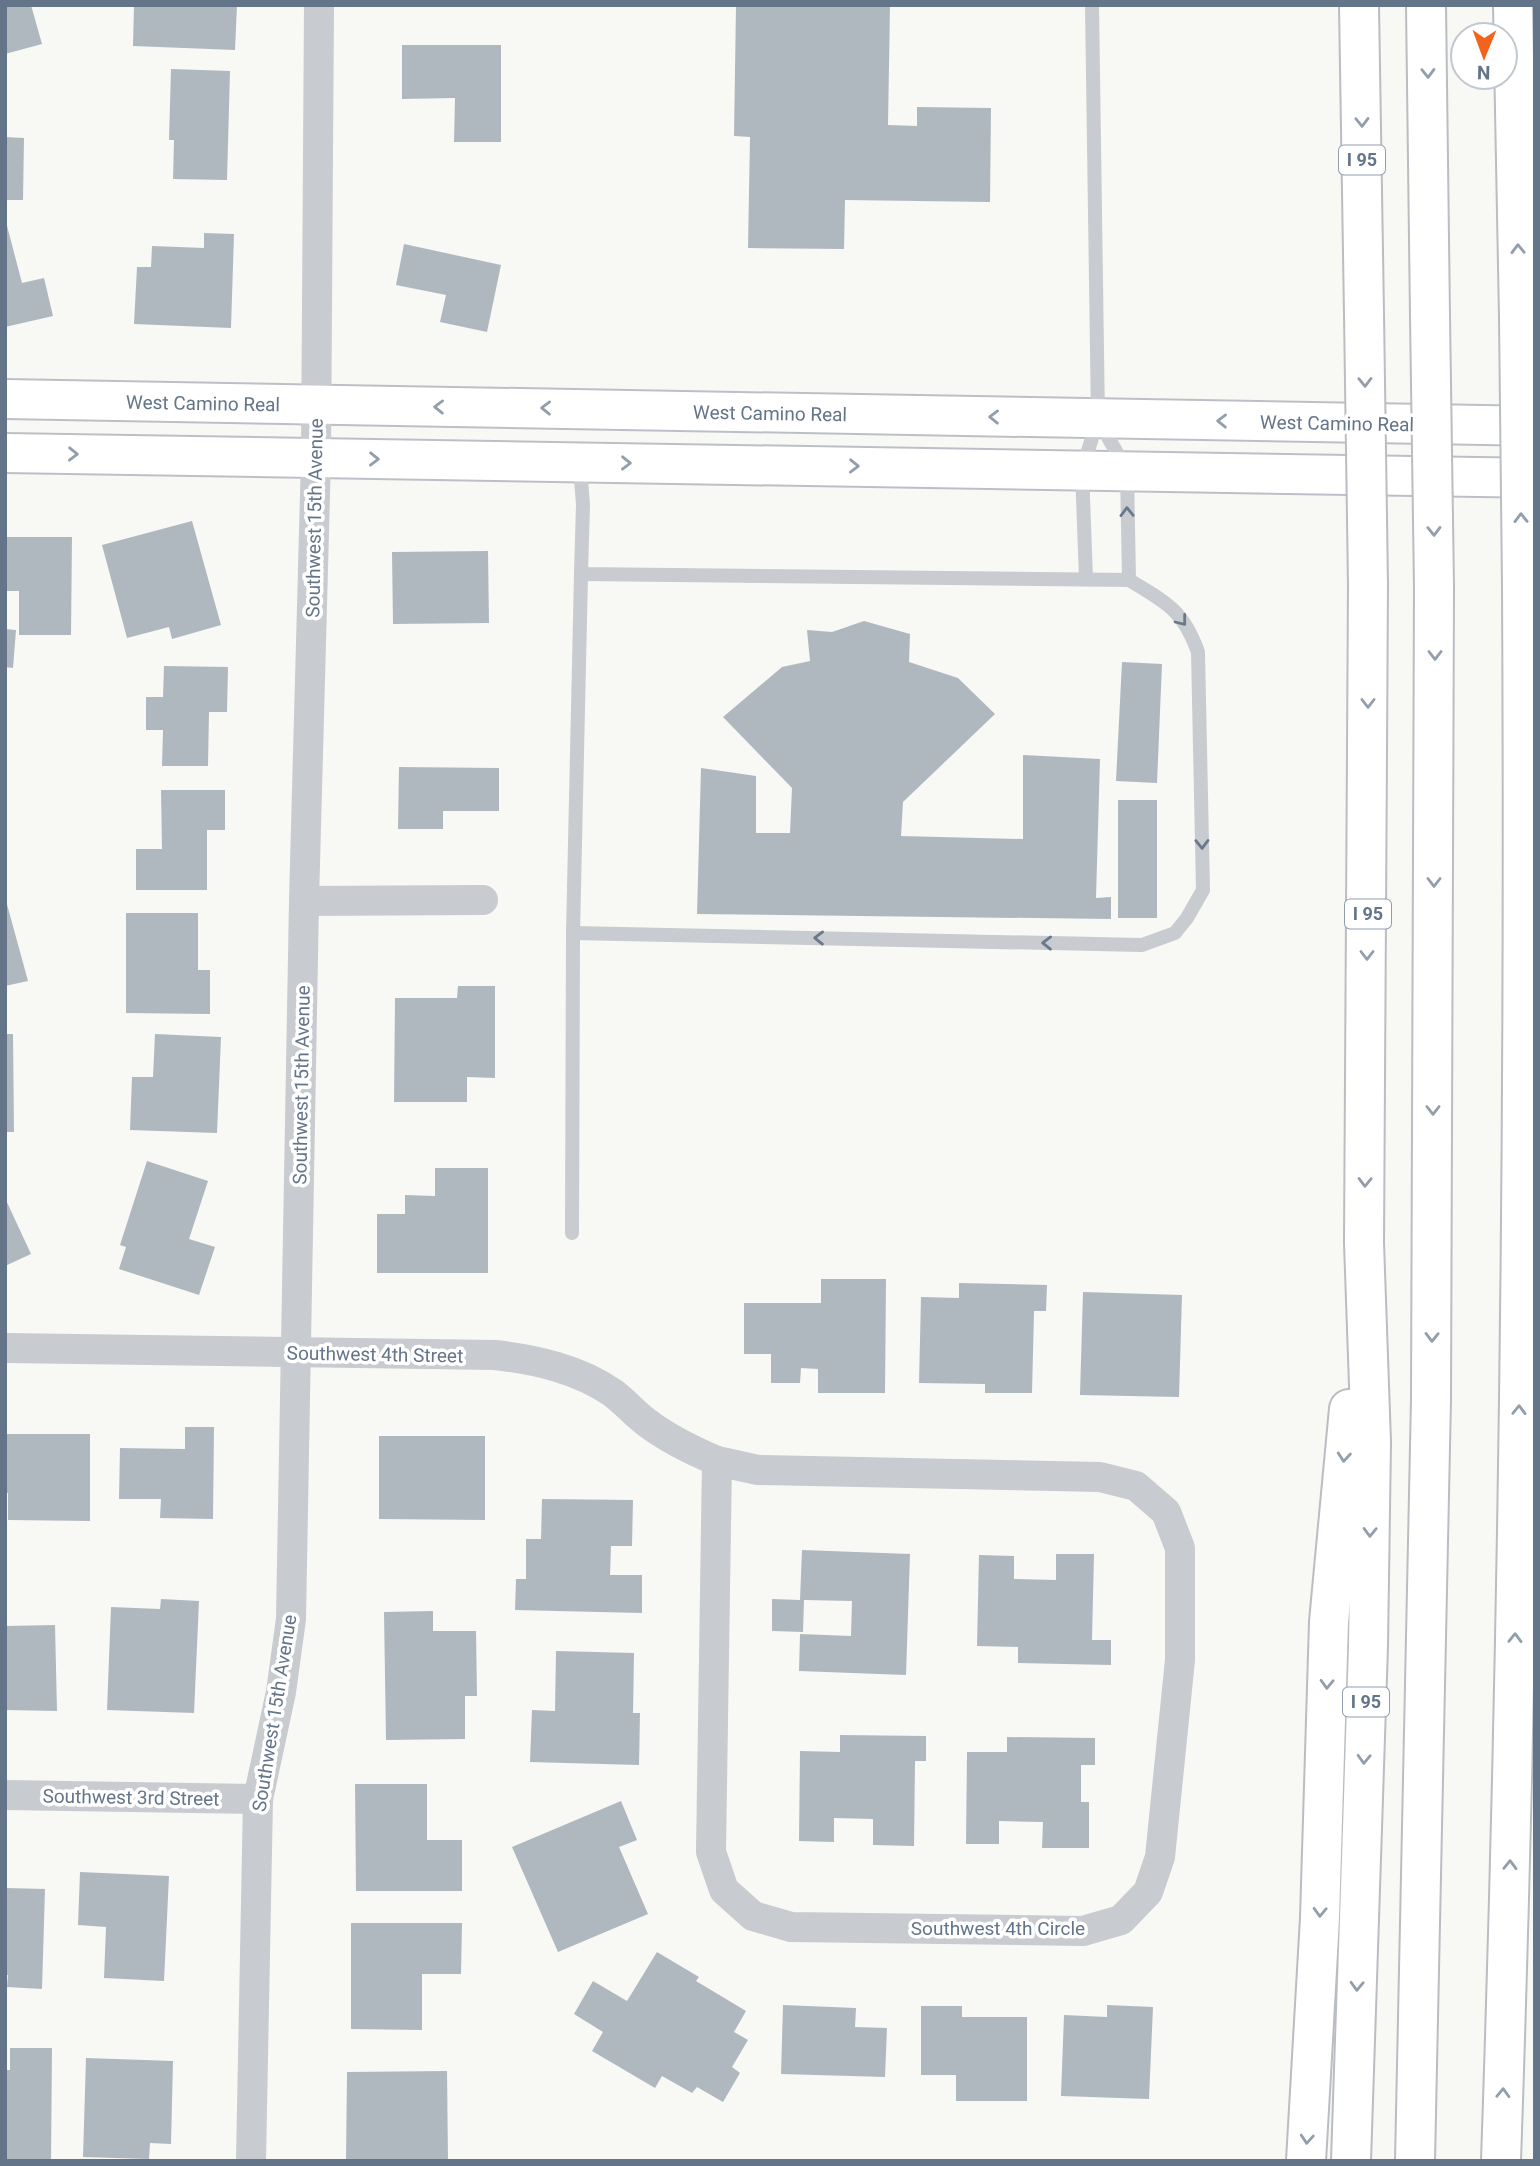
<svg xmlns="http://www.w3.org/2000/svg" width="1540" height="2166" viewBox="0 0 1540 2166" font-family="Roboto,sans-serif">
<rect width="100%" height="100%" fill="#f8f8f5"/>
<g fill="#b0b8bf">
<polygon points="5,5 31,5 42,44 5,54"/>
<polygon points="134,5 237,5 235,50 133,46"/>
<polygon points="736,5 890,5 888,125 917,126 917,107 991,108 990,202 845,200 844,249 748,248 750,137 734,136"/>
<polygon points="402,45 501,45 501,142 454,142 455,98 402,99"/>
<polygon points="171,69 230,71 227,180 173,179 174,140 169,140"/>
<polygon points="5,137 24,138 23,200 5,200"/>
<polygon points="5,218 22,283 44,278 53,316 5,327"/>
<polygon points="204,233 234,234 231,328 134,324 137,267 151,267 152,246 204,248"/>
<polygon points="404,244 501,265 487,332 440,322 446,295 396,285"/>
<polygon points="192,521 221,625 172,639 169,627 127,638 102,545"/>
<polygon points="5,537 72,537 71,635 19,635 19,591 5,591"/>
<polygon points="488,551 489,623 393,624 392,552"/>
<polygon points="864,621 910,634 909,662 958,678 995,714 903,802 901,836 1023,839 1023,755 1100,759 1096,898 1111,897 1111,919 697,914 701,768 756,776 756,833 790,833 792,788 723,717 782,667 810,661 807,630 832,632"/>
<polygon points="5,629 16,630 13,668 5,667"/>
<polygon points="1122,662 1162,664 1157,783 1116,781"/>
<polygon points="164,666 228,667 227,712 209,712 208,766 162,766 163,730 146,730 146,697 163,697"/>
<polygon points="399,767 499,768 499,811 443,811 443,829 398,829"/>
<polygon points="161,790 225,790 225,830 207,830 207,890 136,890 136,849 162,849"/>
<rect x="1118" y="800" width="39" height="118"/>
<polygon points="5,897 28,981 5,986"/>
<polygon points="126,913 198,913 198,970 210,970 210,1014 126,1013"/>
<polygon points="458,986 495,986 495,1078 467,1077 467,1102 394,1102 395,998 457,998"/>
<polygon points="5,1034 13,1034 14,1132 5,1132"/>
<polygon points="155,1034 221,1037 217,1133 130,1130 132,1077 153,1077"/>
<polygon points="147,1161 208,1181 189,1239 215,1247 199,1295 119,1269 126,1247 120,1245"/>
<polygon points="435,1168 488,1168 488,1273 377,1273 377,1214 405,1214 405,1195 435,1196"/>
<polygon points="5,1198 31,1254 5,1266"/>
<polygon points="821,1279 886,1279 885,1393 818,1393 818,1369 801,1368 800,1383 771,1383 771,1354 744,1354 744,1303 821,1303"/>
<polygon points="959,1283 1047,1285 1046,1311 1034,1311 1032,1393 985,1393 985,1384 919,1383 921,1297 959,1298"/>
<polygon points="1083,1292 1182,1295 1179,1397 1080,1395"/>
<polygon points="185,1427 214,1427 213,1519 160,1518 161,1499 119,1499 120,1448 185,1449"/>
<polygon points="5,1434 90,1434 90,1521 8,1520 8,1493 5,1493"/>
<polygon points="379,1436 485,1436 485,1520 379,1519"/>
<polygon points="542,1499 633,1500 632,1546 611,1546 610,1575 642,1575 642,1613 515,1610 516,1579 526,1579 526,1539 541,1539"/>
<polygon points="802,1550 910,1554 906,1675 799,1671 800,1634 851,1636 852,1601 804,1600 803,1632 772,1631 772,1599 800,1600"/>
<polygon points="1056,1554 1094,1554 1092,1640 1111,1640 1111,1665 1018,1663 1018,1647 977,1646 979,1555 1014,1556 1014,1579 1056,1580"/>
<polygon points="161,1599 199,1601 194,1713 107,1710 111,1607 160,1609"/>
<polygon points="433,1611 433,1631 476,1631 477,1696 465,1696 465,1739 386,1740 384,1612"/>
<polygon points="55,1625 57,1711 5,1710 5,1626"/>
<polygon points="556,1651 634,1653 633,1713 640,1713 639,1765 530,1762 532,1710 555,1711"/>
<polygon points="840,1735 926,1736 926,1761 915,1761 914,1846 873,1845 873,1819 834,1818 834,1842 799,1841 800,1751 840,1752"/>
<polygon points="1007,1737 1095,1738 1095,1765 1081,1765 1081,1802 1089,1802 1089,1848 1042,1848 1043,1822 999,1821 999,1844 966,1844 967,1752 1007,1752"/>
<polygon points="355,1784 427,1784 427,1840 462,1840 462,1891 356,1891"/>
<polygon points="621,1801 637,1840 619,1847 648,1914 558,1952 512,1847"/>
<polygon points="80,1872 169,1876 164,1981 104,1978 106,1927 78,1925"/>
<polygon points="5,1888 45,1889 42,1989 7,1987 8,1975 5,1975"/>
<polygon points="351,1923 462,1923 461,1974 422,1974 422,2030 351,2029"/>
<polygon points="657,1952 699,1977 696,1981 746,2011 734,2032 748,2040 732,2067 740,2073 723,2102 697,2087 692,2093 662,2076 655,2088 592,2051 603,2032 574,2014 593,1981 627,2001"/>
<polygon points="783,2005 856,2008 855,2027 887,2028 885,2077 781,2074"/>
<polygon points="1107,2005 1153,2007 1149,2099 1061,2096 1064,2015 1107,2017"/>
<polygon points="921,2006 962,2006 962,2017 1027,2017 1027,2101 956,2101 956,2075 921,2075"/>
<polygon points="10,2048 52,2048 51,2161 7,2161 5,2070 10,2070"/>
<polygon points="86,2058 173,2061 171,2144 150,2143 149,2159 83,2157"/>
<polygon points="447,2071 448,2161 346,2161 347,2072"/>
</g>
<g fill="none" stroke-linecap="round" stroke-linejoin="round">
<g stroke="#bcc0c6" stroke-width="42">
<g id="secondary">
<polyline points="5,399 1535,426"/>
<polyline points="5,453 1535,478"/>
</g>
</g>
<g stroke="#babdc1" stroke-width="42">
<g id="highway">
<polyline points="1359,5 1364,314"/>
<polyline points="1426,5 1430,316"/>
<polyline points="1513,5 1519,317"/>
<polyline points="1306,2161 1320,1918 1329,1622 1349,1409"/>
<polyline points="1351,2161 1368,1646 1371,1442 1364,1243 1368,586"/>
<polyline points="1415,2161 1431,1399 1434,587"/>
<path d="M1501,2161c18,-525 24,-1050 21,-1575"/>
</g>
</g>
<g stroke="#c8cbcf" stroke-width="14">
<polyline points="1099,421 1127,471 1129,580"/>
<polyline points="1086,579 1082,470 1098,419 1092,5"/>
<path d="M573,933l569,12 33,-12 12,-15 16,-28 -5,-238c-15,-42 -32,-50 -69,-72l-548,-6 2,-69 -3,-39"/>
<polyline points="572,1233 573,933 581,574"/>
</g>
<g stroke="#c8cbcf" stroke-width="30">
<polyline points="304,901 483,900"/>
<path d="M5,1348l490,7c42,5 83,14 118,38 12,9 21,20 33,29 22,17 45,28 71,39"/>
<polygon points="717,1461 758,1470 1100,1477 1136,1486 1166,1512 1180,1548 1180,1660 1160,1857 1148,1892 1121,1920 1083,1931 791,1927 753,1916 724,1890 711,1852"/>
<polyline points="5,1795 258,1799"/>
<polyline points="251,2161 258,1799 281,1692 291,1619 304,901 316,458 319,5"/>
</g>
<use href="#secondary" stroke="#fff" stroke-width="38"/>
<use href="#highway" stroke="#fff" stroke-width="38"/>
<g stroke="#babdc1" stroke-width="42" stroke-linecap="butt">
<g id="highway-bridge">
<polyline points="1364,314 1368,586"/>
<polyline points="1430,316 1434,587"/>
<polyline points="1519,317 1522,586"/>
</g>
</g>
<use href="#highway-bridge" stroke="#fff" stroke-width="38"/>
</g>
<defs><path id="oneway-chevron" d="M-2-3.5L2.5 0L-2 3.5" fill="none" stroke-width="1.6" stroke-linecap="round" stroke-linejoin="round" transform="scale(1.75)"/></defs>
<g stroke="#929eac">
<use href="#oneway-chevron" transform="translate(1428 73) rotate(89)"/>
<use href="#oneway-chevron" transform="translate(1362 122) rotate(89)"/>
<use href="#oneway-chevron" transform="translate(1518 249) rotate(-91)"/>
<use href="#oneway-chevron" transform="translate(1365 382) rotate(89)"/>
<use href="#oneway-chevron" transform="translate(439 407) rotate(-179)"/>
<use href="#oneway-chevron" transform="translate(546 408) rotate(-179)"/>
<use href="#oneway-chevron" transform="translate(994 417) rotate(-179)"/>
<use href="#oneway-chevron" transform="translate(1222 421) rotate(-179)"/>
<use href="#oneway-chevron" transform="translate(73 454) rotate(1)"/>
<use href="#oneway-chevron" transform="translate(374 459) rotate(1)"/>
<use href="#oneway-chevron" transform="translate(626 463) rotate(1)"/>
<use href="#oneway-chevron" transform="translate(854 466) rotate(1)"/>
<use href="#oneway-chevron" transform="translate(1521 518) rotate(-91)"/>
<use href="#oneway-chevron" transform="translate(1434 531) rotate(89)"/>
<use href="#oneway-chevron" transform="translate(1435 655) rotate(90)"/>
<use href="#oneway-chevron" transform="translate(1368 703) rotate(90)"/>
<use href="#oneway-chevron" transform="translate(1434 882) rotate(90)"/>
<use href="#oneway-chevron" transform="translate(1367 955) rotate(90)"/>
<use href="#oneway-chevron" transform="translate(1433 1110) rotate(90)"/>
<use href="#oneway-chevron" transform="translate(1365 1182) rotate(91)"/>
<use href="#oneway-chevron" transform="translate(1432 1337) rotate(91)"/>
<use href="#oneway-chevron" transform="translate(1519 1410) rotate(-89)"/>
<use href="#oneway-chevron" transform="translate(1344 1457) rotate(95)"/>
<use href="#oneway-chevron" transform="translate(1370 1532) rotate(91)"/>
<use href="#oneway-chevron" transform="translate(1515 1638) rotate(-89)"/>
<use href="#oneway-chevron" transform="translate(1327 1684) rotate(92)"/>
<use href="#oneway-chevron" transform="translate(1364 1759) rotate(92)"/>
<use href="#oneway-chevron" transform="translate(1510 1865) rotate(-89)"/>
<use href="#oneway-chevron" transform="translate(1320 1912) rotate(92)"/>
<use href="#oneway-chevron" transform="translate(1357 1986) rotate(92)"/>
<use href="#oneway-chevron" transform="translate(1503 2093) rotate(-88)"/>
<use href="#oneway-chevron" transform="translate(1307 2139) rotate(94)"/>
</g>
<g stroke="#69798c">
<use href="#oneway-chevron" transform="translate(1127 512) rotate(-91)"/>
<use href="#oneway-chevron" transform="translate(1182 621) rotate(52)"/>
<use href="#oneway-chevron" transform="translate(1202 844) rotate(89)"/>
<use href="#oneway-chevron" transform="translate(819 938) rotate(-179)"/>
<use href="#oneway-chevron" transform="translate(1047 943) rotate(-179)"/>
</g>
<g text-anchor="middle" stroke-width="7" stroke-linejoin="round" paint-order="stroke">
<g fill="#fff" stroke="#929eac" stroke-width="2">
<rect x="1339" y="145.5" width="46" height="29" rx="5"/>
<rect x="1345" y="899.5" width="46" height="29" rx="5"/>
<rect x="1343" y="1687.5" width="46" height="29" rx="5"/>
</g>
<g font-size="18" font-weight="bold" fill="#647589">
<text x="1362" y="166">I 95</text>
<text x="1368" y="920">I 95</text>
<text x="1366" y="1708">I 95</text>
</g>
<g font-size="19" fill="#647589" stroke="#fff">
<text transform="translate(203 403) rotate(1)" y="7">West Camino Real</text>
<text transform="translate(770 413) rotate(1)" y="7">West Camino Real</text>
<text transform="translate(1337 423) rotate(1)" y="7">West Camino Real</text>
<text transform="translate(314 518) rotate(-89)" y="7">Southwest 15th Avenue</text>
<text transform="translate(301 1085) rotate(-89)" y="7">Southwest 15th Avenue</text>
<text transform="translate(375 1354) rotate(1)" y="7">Southwest 4th Street</text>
<text transform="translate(274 1713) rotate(-81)" y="7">Southwest 15th Avenue</text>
<text transform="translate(131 1797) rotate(1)" y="7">Southwest 3rd Street</text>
<text x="998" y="1935">Southwest 4th Circle</text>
</g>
</g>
<rect width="1540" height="2166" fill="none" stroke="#647589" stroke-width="14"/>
<g transform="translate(1484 56) rotate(181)"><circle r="33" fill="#ffffff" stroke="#c1c8d0" stroke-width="2"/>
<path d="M0-5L12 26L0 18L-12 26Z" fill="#f2641b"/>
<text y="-10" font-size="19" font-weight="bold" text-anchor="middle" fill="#647589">N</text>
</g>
</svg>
